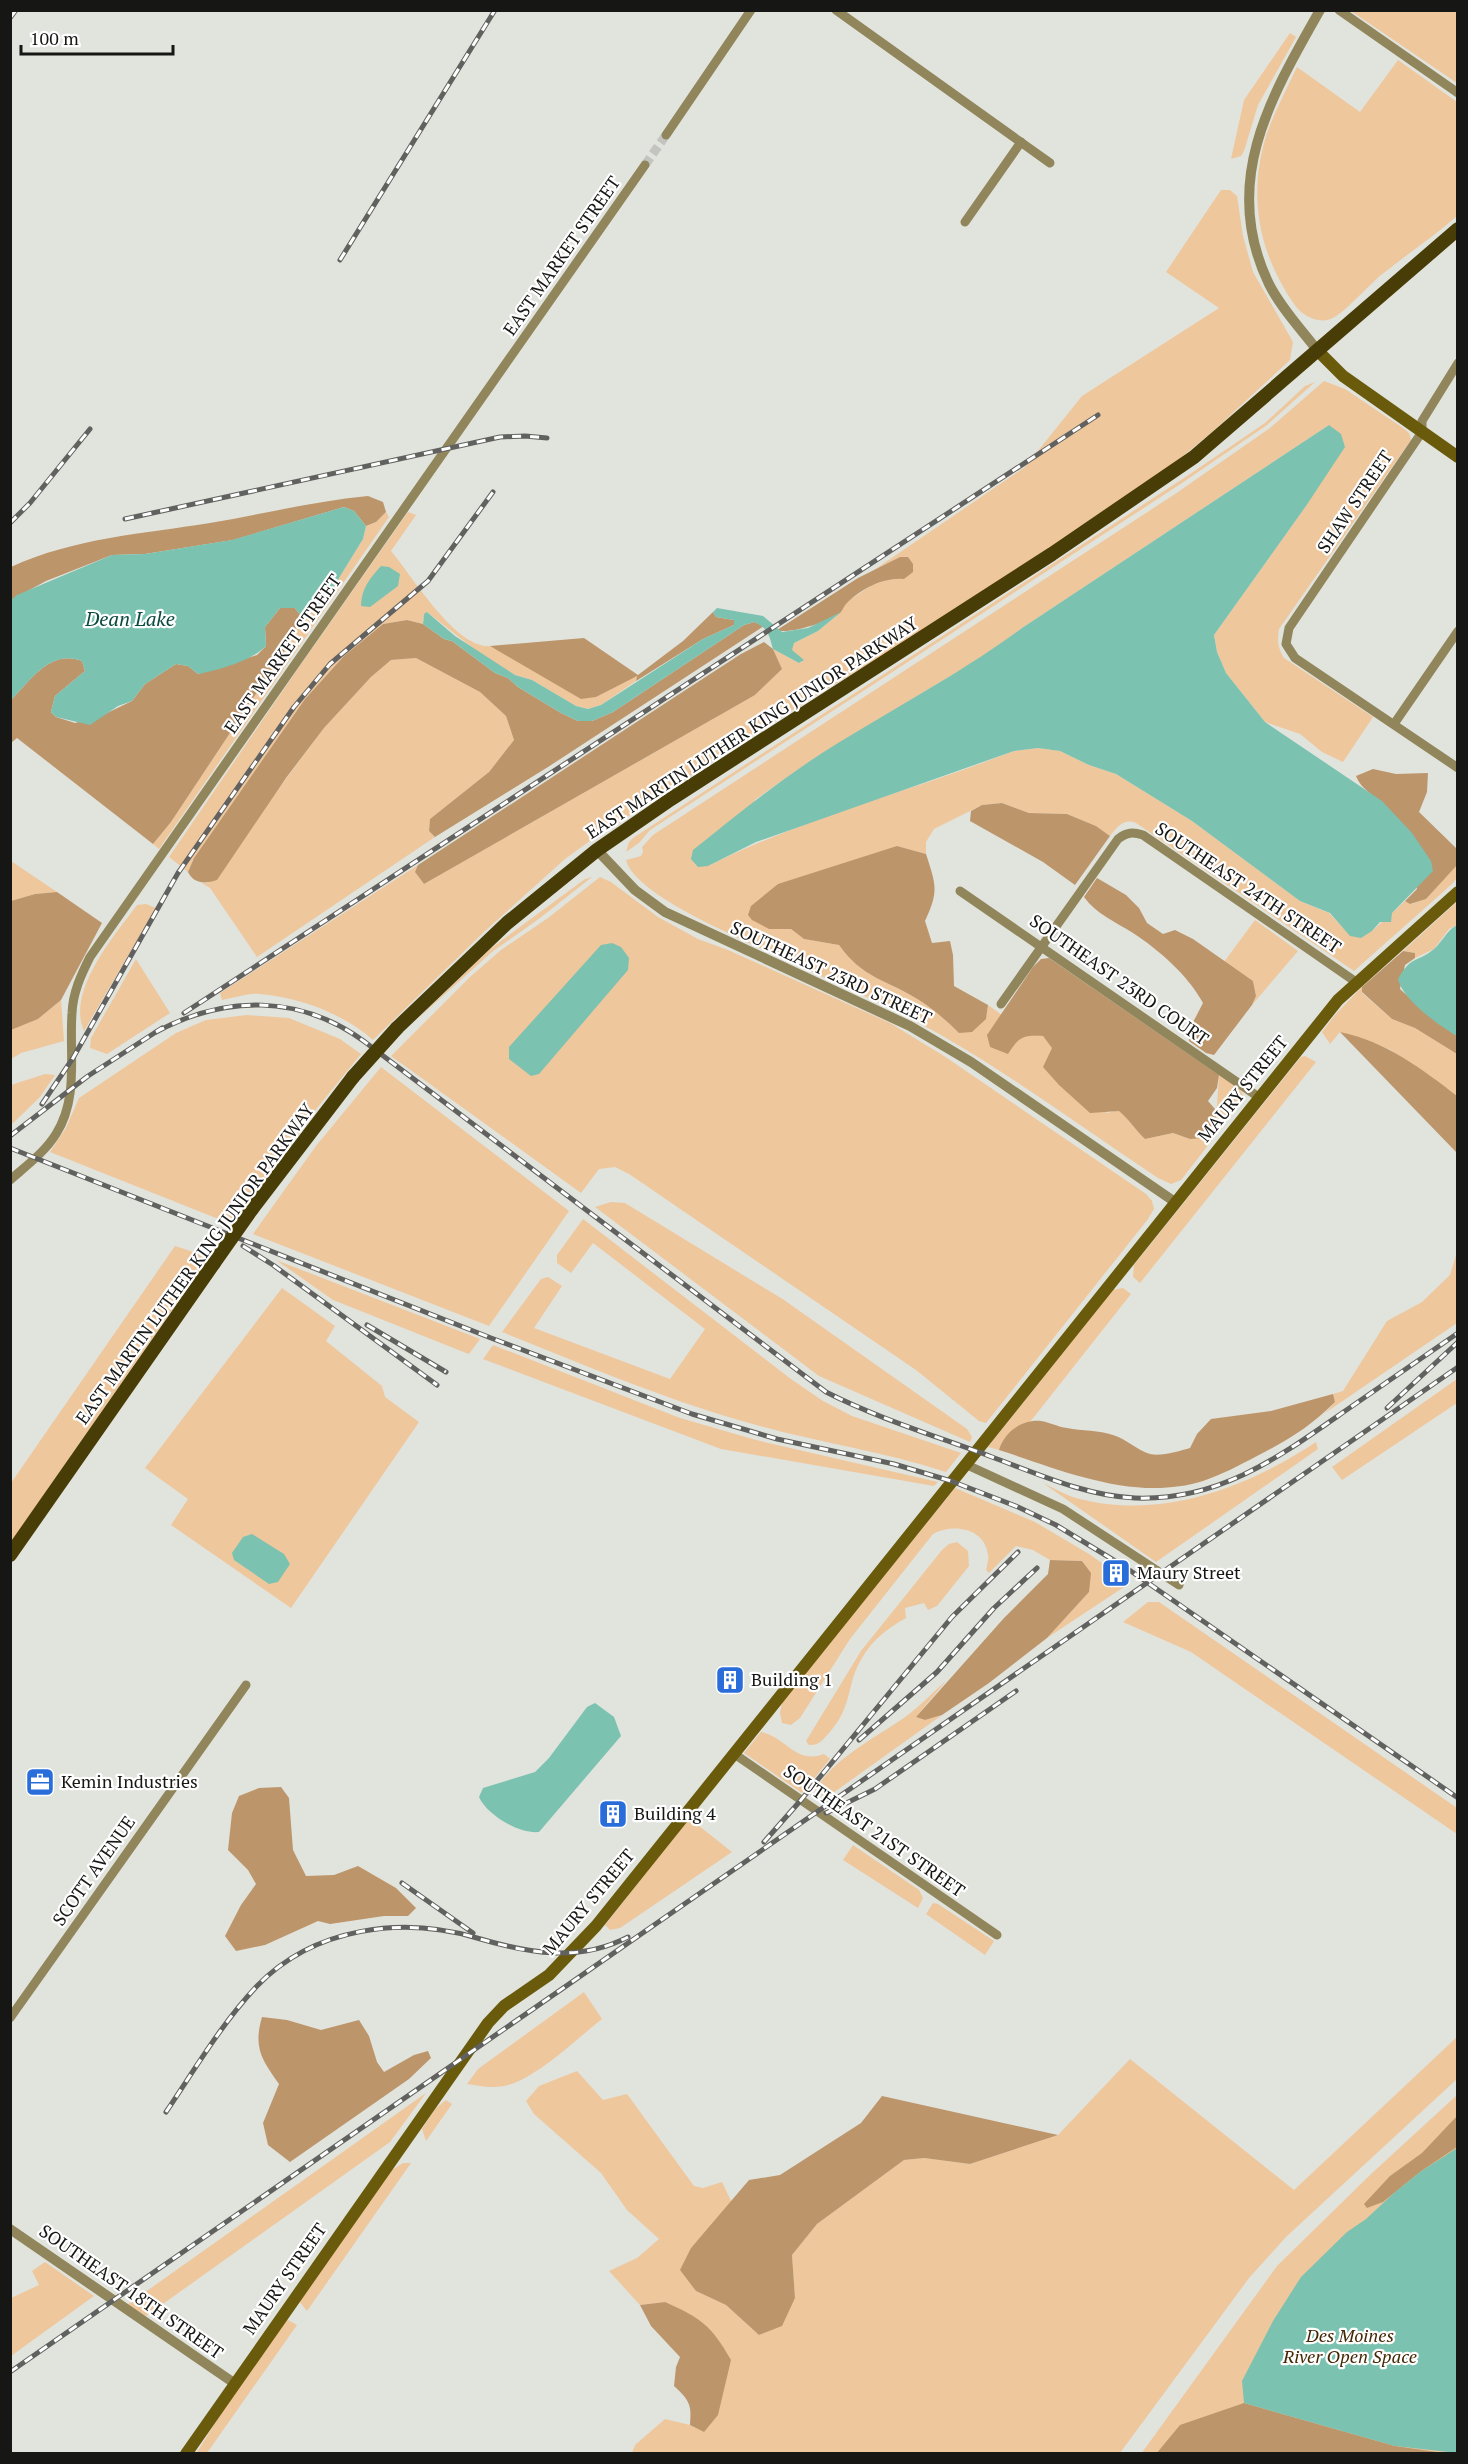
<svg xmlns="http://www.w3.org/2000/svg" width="1468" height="2464" viewBox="0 0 1468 2464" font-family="'PT Serif',serif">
<rect width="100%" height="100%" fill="#e1e3dd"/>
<g fill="#efc79d">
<polygon points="1351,11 1457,11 1457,83"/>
<polygon points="1290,33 1296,37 1258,105 1244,151 1241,156 1231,159 1244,100"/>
<path d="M1398,60l59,42v114c-24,21 -51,39 -76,59 -12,10 -36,37 -48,43 -13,7 -31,-2 -39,-14 -33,-48 -45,-100 -31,-157 7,-28 22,-54 34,-80l63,45z"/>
<path d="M1221,190h9l7,6 6,40 10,36 40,70 -3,18 -79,73 -55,45 -235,154 -155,94 -179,117 -22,16 -80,72 -112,109c-29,-26 -74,-43 -114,-46 -11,-1 -25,4 -37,6l-2,-7 198,-128 -3,7 9,12 331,-189 27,-26 -9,-20 26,14 4,-2 -12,-11 3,-7 24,-12 23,-19 3,-8 28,-19 21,-7 7,-21 -26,13 151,-103 57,-71 137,-88 -53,-36z"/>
<path d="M1324,381l21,8 58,39 6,5 2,7 -132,189c-2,12 -1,19 5,29l89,59 -30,45 -21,-10 -22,-18 -35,-12 -39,-49 -9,-21 -3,-17 92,-129 23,-81 -307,203 -32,24 -177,107 -57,40 -48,67c98,-49 204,-75 306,-115l24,-3 22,3 29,14 27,9 76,47 108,80 29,12 22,23 21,-5 33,-30 6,3 15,-5 31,-35v14l-5,6 -98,87 -218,-148c-12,-5 -19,4 -26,13l-14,-10 -29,-12 -38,-1 -27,-10 -20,2 -48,24 -8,13v12l-29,-8 -128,83h22l13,10 35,6c22,32 49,36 80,55 15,10 27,20 40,33l27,-14 2,-14 14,10 -14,20 29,4 12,-4 14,1 64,77 12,-3c11,10 16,20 26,29l28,-6 17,6 26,-19 3,-45 20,13 6,10 -64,82 -10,4 -13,-6c-72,-48 -142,-100 -217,-143 -59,-33 -120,-58 -181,-87 -31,-15 -126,-55 -134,-88l15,-4 2,-4 -1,-5 11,-12 522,-341 95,-66z"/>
<polygon points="1315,382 1267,425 1179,485 650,830 639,843 626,852 629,842 633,838 1190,474 1265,423 1305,386"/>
<polygon points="386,512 389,517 159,849 153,844 171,822 289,644 301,616 323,604 363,539 366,526 376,522"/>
<path d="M408,512l8,3 -25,36c21,25 65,98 99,95l53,30 53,21 41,-22 -1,6 -35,24 -13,4 -12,-3 -44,-26 -17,-5 -23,-12 -65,-51 -4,6v6l-16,-4 -24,4 -39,32 -39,43 -111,159 -6,14 -19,-15 130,-190z"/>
<polygon points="416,658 480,692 506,716 514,740 489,772 430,819 429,831 435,837 257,957 210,888 202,883 208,883 324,728 371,677 391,660"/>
<polygon points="11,861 57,892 35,894 11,901"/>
<polygon points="592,877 540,918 492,952 415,1021 490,949 585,879"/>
<polygon points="600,877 611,882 658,917 698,939 728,950 890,1023 944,1056 1146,1194 1152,1201 1154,1209 1148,1219 986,1423 979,1421 916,1370 629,1174 615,1167 599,1169 581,1193 391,1056 470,977 501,950 548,918"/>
<polygon points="1457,902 1457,925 1449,929 1434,949 1415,958 1415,953 1403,951"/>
<path d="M146,904l10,4 -72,123c-18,-40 31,-96 53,-126z"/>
<polygon points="1255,920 1298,951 1252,1005 1256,996 1253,981 1224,962"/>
<polygon points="136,959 170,1013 107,1054 90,1048 91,1038"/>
<polygon points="1362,987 1362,993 1392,1019 1415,1028 1457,1054 1457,1096 1389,1049 1340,1032 1330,1044 1322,1032 1335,1015"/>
<polygon points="61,1000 64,1041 21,1053 11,1059 11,1030 38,1019"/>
<polygon points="247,1015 289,1018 340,1039 361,1054 304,1124 231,1224 50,1152 66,1128 79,1098 176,1033 206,1020"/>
<polygon points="1305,1056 1316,1062 1140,1283 1133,1277 1134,1265 1301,1057"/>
<polygon points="381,1067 569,1211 489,1326 253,1234 316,1146"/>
<polygon points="45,1074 55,1075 40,1097 11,1125 11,1085"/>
<polygon points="611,1202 625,1203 784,1300 967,1429 972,1437 970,1442 819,1376 595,1207"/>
<path d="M583,1219l208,160 32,22 29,15 109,37 -15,19c-61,-20 -125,-29 -186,-46 -89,-24 -173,-60 -258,-94l39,-53 7,-2 14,9 -28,42 136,51 35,-50 -112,-86 -22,30 -14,-10v-8z"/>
<polygon points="175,1246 209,1257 11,1542 11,1483"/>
<polygon points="1457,1252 1457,1323 1325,1413 1335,1402 1333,1394 1343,1391 1387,1321 1422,1302 1450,1275"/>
<polygon points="276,1260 480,1339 469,1354 461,1351 333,1300"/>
<polygon points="282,1288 335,1326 326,1341 382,1386 385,1397 419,1422 291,1608 171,1525 188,1499 145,1468"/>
<path d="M1123,1288l8,6 -101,128c-16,6 -26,12 -31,28l-11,-3 125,-157z"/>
<polygon points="493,1345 680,1418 756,1440 938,1482 934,1486 721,1449 483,1359"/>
<polygon points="1457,1379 1457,1403 1342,1480 1332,1467"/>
<path d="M1316,1442l2,7 -162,113 -113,-79c11,5 22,12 33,15 84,23 171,-10 240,-56z"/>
<path d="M955,1488l80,34 54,32 41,29 -83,55 42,-46 -6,-31 -33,-1 -17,-10 -17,-4 -27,27 -3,-3c1,-5 3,-11 2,-15 -3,-27 -35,-32 -55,-21l-83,105 -50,79 -9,7 -9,-2 -2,-10 2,-11z"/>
<path d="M957,1542l11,9 1,15 -32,40 -9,4 -4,-7 -19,5 1,10c-18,10 -34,22 -44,40 -17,28 -8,48 -34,76 -5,6 -10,12 -19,11l-3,-4 55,-90 81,-101 7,-6z"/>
<polygon points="1148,1602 1159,1602 1457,1808 1457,1834 1191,1652 1123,1622"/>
<path d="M946,1681l-30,36 9,3 17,-5 -116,83 -11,-8c20,-33 62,-53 93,-75 13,-10 25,-23 38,-34z"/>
<path d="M761,1732c24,4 35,33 63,22l6,5 -28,34 -58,-40z"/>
<polygon points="689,1818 732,1852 620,1928 610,1930 605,1925"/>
<polygon points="853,1845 919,1890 923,1898 918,1908 843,1860"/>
<polygon points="933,1903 938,1904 994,1941 985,1955 926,1914"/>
<path d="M584,1992l18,27c-24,19 -66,59 -94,66 -14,4 -27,1 -41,-1l11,-15z"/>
<polygon points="1457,2037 1457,2079 1286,2237 1249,2278 1120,2453 632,2453 635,2445 665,2419 690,2425 704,2432 665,2302 640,2305 609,2271 637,2258 659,2239 627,2210 601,2173 534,2114 526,2101 539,2086 577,2071 603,2100 627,2094 694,2186 703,2188 722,2182 732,2203 691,2248 696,2291 726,2305 759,2335 795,2299 792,2255 817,2224 904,2160 924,2158 970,2164 1058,2135 1130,2059 1294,2190"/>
<polygon points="426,2093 390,2142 146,2316 127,2305"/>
<polygon points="1457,2095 1457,2453 1141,2454 1277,2266 1370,2175"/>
<polygon points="446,2100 452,2104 426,2141 422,2129 435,2109"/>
<polygon points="403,2163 411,2163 307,2311 299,2301 392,2170"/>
<polygon points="45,2262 94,2296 11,2356 11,2298 39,2285 32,2271"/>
<polygon points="288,2320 297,2325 207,2453 196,2454 241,2381 285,2321"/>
</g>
<g fill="#bd956a">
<path d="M368,496l15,6 3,10 -10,10 -10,4 -12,-15 -10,-4 -111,33 -88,14 -33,1 -66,26 -35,19v-33c63,-29 131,-33 199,-44 53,-9 105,-22 158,-27z"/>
<path d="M900,557h8l5,7v8l-9,7c-20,-2 -44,10 -58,25 -2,2 -3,5 -5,8 -9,9 -53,23 -64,18l81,-52z"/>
<path d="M280,608h15l6,8 -12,28 -118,178 -18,22 -136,-106 -6,5v-43c20,-20 39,-51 71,-39l3,10 -30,25 -4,16 5,5 19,6 30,-9 27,-13 13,-17 31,-20 12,2 10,8 59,-19 9,-9 -1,-19z"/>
<polygon points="713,612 716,617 734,620 734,625 703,639 636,681 637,676 596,697 581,699 490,646 584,638 638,675 683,641"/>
<path d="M407,620l16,4 21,15 8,2 43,32 13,5 10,9 43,26 17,8h14l21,-9 131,-87 10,-3 10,4 -216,141 -113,70 -6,-6 1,-12 59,-47 25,-32 -8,-24 -26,-24 -64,-34 -25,2 -20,17 -47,51 -38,50 -69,102c-12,4 -23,4 -29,-8l6,-14 111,-159 39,-43 39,-32z"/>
<polygon points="764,642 773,649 782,669 755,695 424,884 415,872 418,865 684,691 741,654"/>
<path d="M1373,769l23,5 32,-1 -1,19 -8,20 38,37 1,15 -32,35 -16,5 -5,-3 12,-12c-5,-18 -14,-59 -23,-73 -10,-17 -31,-22 -38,-40z"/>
<polygon points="1002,803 1029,813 1067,814 1096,826 1110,836 1075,885 1043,862 970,821 971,811 982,805"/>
<path d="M897,846l29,8c10,31 13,37 -1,67l7,22 18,-2 3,14 1,31 34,19 -2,14 -14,13 -13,1c-13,-13 -25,-23 -40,-33 -32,-20 -57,-22 -80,-55l-35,-6 -13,-10h-22l-17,-9 -4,-5 3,-9 27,-22z"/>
<path d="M1097,878l29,17 13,13 8,15 16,11 12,-4 18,9 60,42 3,15 -4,9 -38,50 -8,-2 -17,-12 -1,-9 15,-29c-15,-28 -44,-53 -70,-70 -17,-11 -37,-19 -49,-36z"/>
<polygon points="57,892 102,923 61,1000 38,1019 11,1030 11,901 35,894"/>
<polygon points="1403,951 1415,953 1415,958 1405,965 1400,989 1428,1015 1457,1036 1457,1054 1415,1028 1392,1019 1362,992 1362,987"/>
<path d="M1049,958l170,117 -2,13 -9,13 7,8 1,11 -14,18 -12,1 -17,-6 -28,6c-10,-9 -15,-19 -26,-28l-29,2 -31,-28 -16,-18 9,-19 -9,-12c-21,-1 -24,1 -35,18l-18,-7 -3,-12 46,-68 8,-8z"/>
<path d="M1340,1032c45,9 82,37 117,64v57z"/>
<path d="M1333,1394l2,8c-25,25 -47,38 -78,54 -17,9 -36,19 -54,25 -68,21 -139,-10 -204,-31 5,-17 22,-31 42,-29 8,1 17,6 26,7 15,3 32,2 46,7 13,4 24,15 37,19 10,3 30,-3 40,-6l7,-14 14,-15 60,-8z"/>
<polygon points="1050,1560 1082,1561 1091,1573 1089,1592 1047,1638 989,1683 942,1715 925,1720 916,1717 1004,1618 1048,1574"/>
<polygon points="281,1787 289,1798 293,1850 306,1876 334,1875 358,1866 396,1888 416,1908 408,1916 384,1916 330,1924 318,1921 265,1945 236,1951 225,1936 241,1905 256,1884 248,1870 228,1850 232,1813 239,1796 259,1788"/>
<path d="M262,2017l25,3 34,10 38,-10 10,16 8,26 7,10 30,-17 14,-4 3,7 -22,21 -119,83 -22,-17 -5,-22 16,-39c-17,-24 -26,-36 -17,-67z"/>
<polygon points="882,2096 1058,2135 970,2164 924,2158 904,2160 817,2224 792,2255 795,2298 782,2326 759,2335 726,2305 696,2291 680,2270 691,2248 749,2180 780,2175 861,2123"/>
<polygon points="1457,2116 1457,2147 1420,2172 1383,2202 1367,2208 1364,2204 1390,2176 1422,2153"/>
<path d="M665,2302c36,16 46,23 66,58l-13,55 -14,17 -14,-7c2,-21 -1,-25 -16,-39l2,-19 4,-10 -29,-31 -11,-21z"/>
<polygon points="1244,2403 1395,2446 1444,2453 1156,2454 1180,2425"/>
</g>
<g fill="#7bc2b1">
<path d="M1329,425l12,9 4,13 -39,59 -92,129 3,17 9,21 39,49 117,79 30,32 19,28 2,10 -41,42 -1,9h-11l-8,9 -11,7 -11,-2 -20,-23 -30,-12 -108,-80 -76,-47 -27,-9 -29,-14 -22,-3 -24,3 -258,91 -48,24 -10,1 -7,-8 2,-9c39,-31 78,-63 120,-91 69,-45 143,-82 209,-131z"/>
<path d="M344,507l10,4 12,15 -3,13 -40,65 -22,12 -6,-8h-15l-15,19 1,19c-17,16 -45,23 -68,28l-10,-8 -12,-2 -31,20 -13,17 -14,5 -28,19 -34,-8 -5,-5 4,-16 30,-25 -3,-10c-32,-12 -51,19 -71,39v-100l6,-5 95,-40 33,-1 87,-14z"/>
<path d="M381,566l8,1 11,7 -2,12 -28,21 -9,-1c0,-17 9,-28 20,-40z"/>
<path d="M717,608l46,8 19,16 26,-4 33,-16 -23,19 -24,12 -2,7 12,10 -5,3 -26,-14c-4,-14 -5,-21 -19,-27l-10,3 -131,87 -21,9h-14l-17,-8 -43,-26 -10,-9 -13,-5 -43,-32 -8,-2 -21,-15 1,-10 3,-2 28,24 60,39 17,5 44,26 12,3 13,-4 102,-66 31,-14v-5l-18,-3 -3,-5z"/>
<path d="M1457,925v111c-19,-11 -54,-36 -59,-57 14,-25 20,-16 36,-30 9,-8 13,-19 23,-24z"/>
<polygon points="612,943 621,947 629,958 628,970 539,1074 531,1076 509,1059 509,1047 601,945"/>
<polygon points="252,1534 284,1554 290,1564 278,1582 269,1584 234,1560 232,1553 243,1537"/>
<path d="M595,1703l19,14 7,19 -82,96c-20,2 -52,-17 -60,-35l4,-9 52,-16 14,-14 38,-51z"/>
<polygon points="1457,2148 1457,2453 1395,2446 1244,2403 1242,2381 1273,2321 1301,2277 1347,2232 1366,2219 1394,2193 1420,2172"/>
</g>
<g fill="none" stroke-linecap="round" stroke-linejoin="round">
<polyline stroke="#c3c4bf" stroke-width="9" stroke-dasharray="9 4.5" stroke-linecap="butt" points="645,165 666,135"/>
<g stroke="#91865b" stroke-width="9">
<polyline points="836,10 1050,163"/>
<polyline points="1339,10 1458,93"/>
<polyline points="666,135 751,10"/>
<polyline points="965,222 1021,142"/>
<polyline points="1458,363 1422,421 1422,432 1289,628 1286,644 1295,658 1458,768"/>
<polyline points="1394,724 1458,631"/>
<polyline points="960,891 1260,1098"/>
<path d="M1001,1004l117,-165c9,-7 15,-7 25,-4l213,147"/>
<path d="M10,1180c16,-14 35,-28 46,-46 23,-36 13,-80 16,-121 1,-21 9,-38 18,-56l555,-792"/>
<polyline points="965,1464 1063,1509 1179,1585"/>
<polyline points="733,1753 997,1935"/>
<polyline points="10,2018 246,1685"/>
</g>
<g stroke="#91865b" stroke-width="10">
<path d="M1317,350c-16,-21 -36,-42 -48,-66 -49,-101 1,-186 51,-274"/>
<polyline points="597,850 635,890 665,912 910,1026 971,1062 1175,1202"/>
<polyline points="10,2229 234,2383"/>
</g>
<g stroke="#6a5a0b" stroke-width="12">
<polyline points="1317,350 1343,376 1458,457"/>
<polyline points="186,2454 488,2023 504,2006 549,1975 596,1926 1338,1000 1458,892"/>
</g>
<g stroke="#483c07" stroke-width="14">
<polyline points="397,1028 507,923 597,850 671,799 1052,554 1194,457 1458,229"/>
<polyline points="252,1209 353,1077"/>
<polyline points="10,1555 214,1263"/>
</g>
<g stroke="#61625f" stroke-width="5">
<g id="rail">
<polyline points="10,18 16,10"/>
<polyline points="340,260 495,10"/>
<polyline points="125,519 500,437 525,436 547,438"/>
<polyline points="10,523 30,503 90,429"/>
<polyline points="184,1013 1098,415"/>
<path d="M156,1032c69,-37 144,-38 209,10l461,350c53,27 110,44 166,65 46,17 94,39 143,41 85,3 144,-41 210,-87 38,-26 75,-52 113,-78"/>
<polyline points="42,1104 73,1058 178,873 294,707 330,664 428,581 493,492"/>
<polyline points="10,1136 88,1076 162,1028"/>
<polyline points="10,1148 491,1338 692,1414 777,1439 894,1464 951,1481 1018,1507 1056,1525 1125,1567 1458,1798"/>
<polyline points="243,1246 273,1265 437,1385"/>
<polyline points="367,1325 446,1372"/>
<polyline points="1387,1408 1458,1342"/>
<polyline points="859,1740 937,1672 994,1608 1037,1568"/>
<polyline points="826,1813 875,1789 1016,1691"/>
<polyline points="764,1842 801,1800 952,1617 1018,1552"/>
<polyline points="402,1883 473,1933"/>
<path d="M166,2112c29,-43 56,-89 91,-126 57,-59 145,-70 220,-48 51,15 101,25 151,-1"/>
<polyline points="10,2372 1458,1367"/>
</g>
</g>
<use href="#rail" stroke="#fff" stroke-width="3" stroke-dasharray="9" stroke-linecap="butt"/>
<g stroke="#483c07" stroke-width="14">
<polyline points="353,1077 397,1028"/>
<polyline points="214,1263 252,1209"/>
</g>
</g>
<defs>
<g id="building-square" transform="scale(1.5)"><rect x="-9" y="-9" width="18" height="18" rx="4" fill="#296dda" stroke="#fff"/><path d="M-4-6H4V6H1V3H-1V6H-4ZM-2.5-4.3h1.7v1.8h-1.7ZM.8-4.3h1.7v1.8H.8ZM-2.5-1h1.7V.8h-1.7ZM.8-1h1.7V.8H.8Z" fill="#fff"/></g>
<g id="office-square" transform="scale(1.5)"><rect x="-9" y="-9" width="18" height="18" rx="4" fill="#296dda" stroke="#fff"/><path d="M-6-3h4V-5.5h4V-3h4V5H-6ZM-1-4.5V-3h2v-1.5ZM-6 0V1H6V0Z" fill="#fff"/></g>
</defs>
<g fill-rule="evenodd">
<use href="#building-square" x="1116" y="1573"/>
<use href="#building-square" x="730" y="1680"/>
<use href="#office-square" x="40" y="1782"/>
<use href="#building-square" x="613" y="1814"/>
</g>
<g text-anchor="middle" stroke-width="4.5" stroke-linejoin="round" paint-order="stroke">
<g font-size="18" fill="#161715" stroke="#fff">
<text transform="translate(562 256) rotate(-55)" y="6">EAST MARKET STREET</text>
<text transform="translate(1355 502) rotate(-56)" y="6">SHAW STREET</text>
<text transform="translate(283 654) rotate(-55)" y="6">EAST MARKET STREET</text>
<text transform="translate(752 728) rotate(-33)" y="6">EAST MARTIN LUTHER KING JUNIOR PARKWAY</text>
<text transform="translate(1248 888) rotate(34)" y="6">SOUTHEAST 24TH STREET</text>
<text transform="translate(831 973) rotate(25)" y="6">SOUTHEAST 23RD STREET</text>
<text transform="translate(1119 980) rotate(35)" y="6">SOUTHEAST 23RD COURT</text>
<text transform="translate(1243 1089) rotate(-51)" y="6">MAURY STREET</text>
<text transform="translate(195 1264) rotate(-54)" y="6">EAST MARTIN LUTHER KING JUNIOR PARKWAY</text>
<text transform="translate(874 1831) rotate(35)" y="6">SOUTHEAST 21ST STREET</text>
<text transform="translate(94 1871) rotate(-55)" y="6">SCOTT AVENUE</text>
<text transform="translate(589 1902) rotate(-50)" y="6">MAURY STREET</text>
<text transform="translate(285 2279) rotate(-55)" y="6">MAURY STREET</text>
<text transform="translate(131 2292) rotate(35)" y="6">SOUTHEAST 18TH STREET</text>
</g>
<g font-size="18" fill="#161715" stroke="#fff" text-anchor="start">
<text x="1137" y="1579">Maury Street</text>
<text x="751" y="1686">Building 1</text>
<text x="61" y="1788">Kemin Industries</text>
<text x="634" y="1820">Building 4</text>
</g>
<g font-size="18" font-style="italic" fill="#422702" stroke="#fff">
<text x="1350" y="2342">Des Moines<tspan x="1350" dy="21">River Open Space</tspan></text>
</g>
<g font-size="20" font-style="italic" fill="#09493e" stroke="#fff">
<text x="130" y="626">Dean Lake</text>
</g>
</g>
<rect width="1468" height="2464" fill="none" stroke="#161715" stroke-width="24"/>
<path d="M21 45v9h152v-9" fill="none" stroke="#161715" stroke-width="3"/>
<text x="30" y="45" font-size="18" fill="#161715" stroke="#ffffff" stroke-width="4.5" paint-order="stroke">100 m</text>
</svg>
